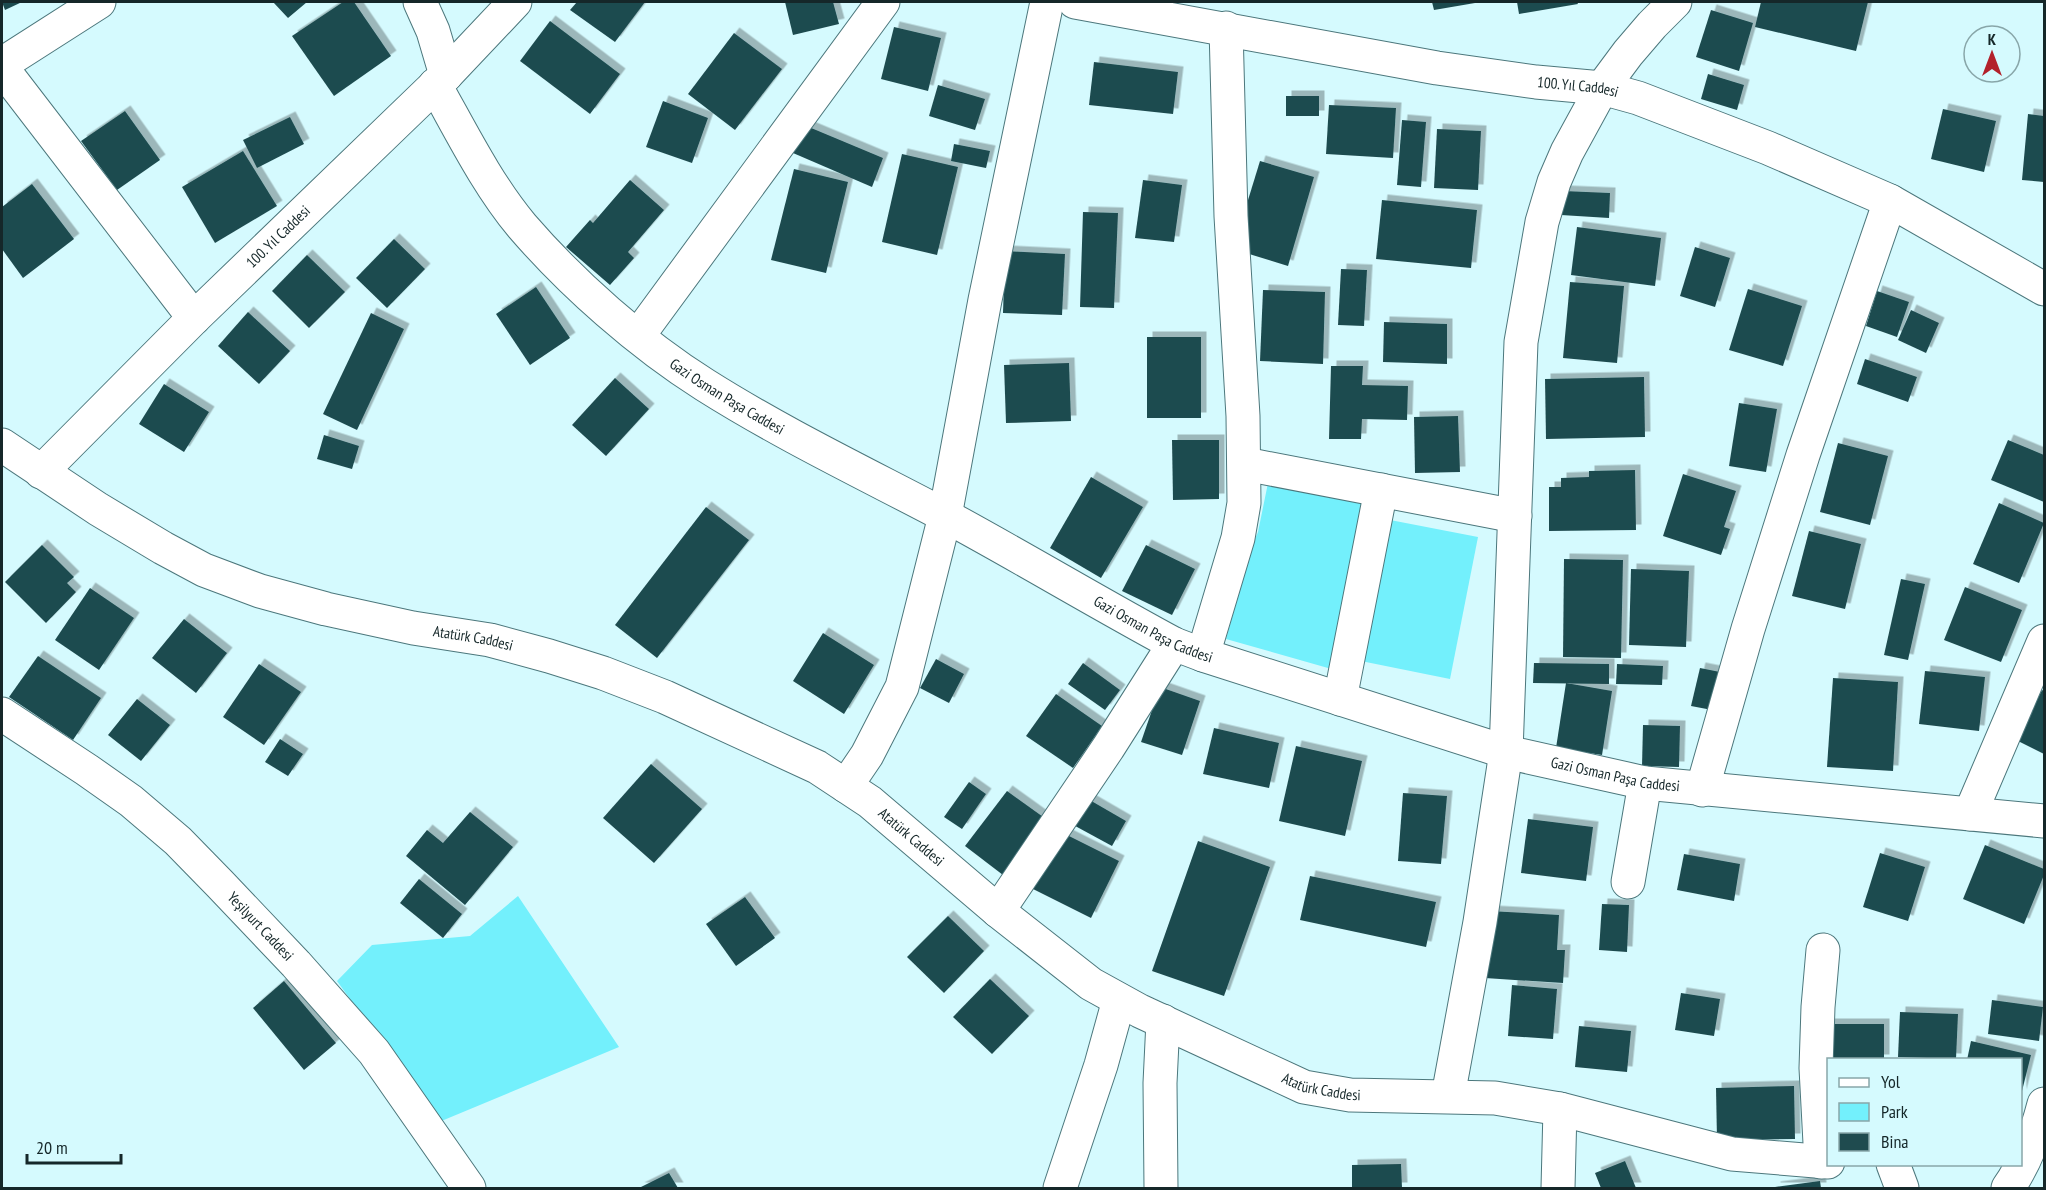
<svg xmlns="http://www.w3.org/2000/svg" width="2046" height="1190" viewBox="0 0 2046 1190" font-family="'PT Sans Narrow',sans-serif">
<defs>
<filter id="shadow"><feDropShadow dx="5.5" dy="-5.5" stdDeviation="0" flood-color="#0004"/></filter>
</defs>
<rect width="100%" height="100%" fill="#d5fafe"/>
<g fill="#73f0fc">
<polygon points="1268,483 1369,504 1335,670 1226,639 1252,546 1258,532"/>
<polygon points="1385,519 1478,537 1450,679 1356,660"/>
<polygon points="518,896 619,1047 439,1122 337,981 372,945 470,936"/>
</g>
<g fill="#1f4b4f" filter="url(#shadow)">
<polygon points="2,2 22,2 5,10"/>
<polygon points="273,2 307,2 288,18"/>
<polygon points="343,2 354,2 391,56 334,96 292,36"/>
<polygon points="577,2 645,2 615,42 570,10"/>
<polygon points="785,2 833,2 839,24 793,35"/>
<polygon points="1432,2 1475,2 1475,3 1434,10"/>
<polygon points="1517,2 1577,2 1578,4 1519,14"/>
<polygon points="1761,2 1868,2 1856,51 1755,27"/>
<polygon points="1711,10 1753,23 1739,71 1696,57"/>
<polygon points="550,21 620,74 590,114 520,61"/>
<polygon points="894,27 941,38 928,91 881,79"/>
<polygon points="734,33 782,69 735,130 688,94"/>
<polygon points="1094,62 1178,72 1173,114 1089,105"/>
<polygon points="1708,74 1744,85 1737,110 1701,99"/>
<polygon points="938,85 985,99 975,130 929,116"/>
<rect x="1286" y="96" width="33" height="20"/>
<polygon points="663,101 708,118 692,163 646,147"/>
<polygon points="1329,105 1396,108 1393,158 1326,154"/>
<polygon points="1943,109 1996,121 1984,172 1931,159"/>
<polygon points="125,111 160,160 117,190 81,141"/>
<polygon points="2028,114 2044,116 2044,182 2022,180"/>
<polygon points="290,117 304,144 257,168 243,140"/>
<polygon points="1402,120 1426,122 1421,187 1397,185"/>
<polygon points="804,125 883,158 872,187 793,153"/>
<polygon points="1437,129 1481,131 1478,190 1434,188"/>
<polygon points="954,144 990,151 986,168 951,161"/>
<polygon points="243,151 277,206 215,243 182,187"/>
<polygon points="902,154 958,167 937,255 882,242"/>
<polygon points="1260,161 1314,177 1288,266 1233,249"/>
<polygon points="794,169 848,182 826,273 771,260"/>
<polygon points="630,180 664,210 628,252 634,258 610,285 566,247 590,220 593,223"/>
<polygon points="1143,180 1182,185 1174,242 1135,238"/>
<polygon points="32,184 74,239 23,278 2,249 2,207"/>
<polygon points="1563,191 1610,193 1609,218 1561,215"/>
<polygon points="1382,200 1477,210 1471,268 1376,259"/>
<polygon points="1083,212 1118,213 1114,308 1080,307"/>
<polygon points="1577,227 1661,238 1655,286 1571,275"/>
<polygon points="394,239 425,269 387,308 356,278"/>
<polygon points="1695,247 1730,258 1715,307 1680,296"/>
<polygon points="1005,251 1065,254 1062,315 1003,313"/>
<polygon points="307,255 345,292 309,328 272,291"/>
<polygon points="1341,269 1367,270 1364,326 1338,325"/>
<polygon points="1570,282 1624,286 1617,363 1563,358"/>
<polygon points="536,287 570,338 530,365 496,314"/>
<polygon points="1748,289 1802,306 1783,366 1729,350"/>
<polygon points="1263,290 1325,292 1323,364 1260,361"/>
<polygon points="1877,291 1909,302 1897,337 1866,326"/>
<polygon points="1911,310 1939,323 1926,353 1898,340"/>
<polygon points="248,312 290,351 259,384 218,346"/>
<polygon points="371,313 404,329 357,430 323,414"/>
<polygon points="1384,322 1447,324 1447,364 1383,362"/>
<rect x="1147" y="337" width="54" height="81"/>
<polygon points="1865,359 1917,377 1908,402 1857,384"/>
<polygon points="1069,363 1071,421 1006,423 1004,365"/>
<polygon points="1331,366 1363,366 1362,385 1408,386 1407,420 1362,419 1361,439 1329,439"/>
<polygon points="1644,377 1645,437 1546,439 1545,379"/>
<polygon points="615,378 649,409 606,456 572,425"/>
<polygon points="164,384 209,412 184,452 139,424"/>
<polygon points="1739,403 1777,409 1766,472 1729,466"/>
<polygon points="1458,416 1460,472 1415,473 1414,417"/>
<polygon points="324,435 359,446 352,469 317,459"/>
<polygon points="1172,440 1219,440 1219,499 1173,500"/>
<polygon points="2008,440 2044,455 2044,502 1991,480"/>
<polygon points="1838,443 1888,456 1870,525 1820,512"/>
<polygon points="1635,470 1636,530 1549,531 1549,487 1561,487 1561,478 1589,477 1589,471"/>
<polygon points="1683,474 1736,491 1724,527 1730,529 1721,555 1663,536"/>
<polygon points="1091,477 1143,507 1101,578 1050,548"/>
<polygon points="1999,503 2044,523 2019,583 1973,564"/>
<polygon points="706,507 749,540 657,658 615,625"/>
<polygon points="1809,531 1861,544 1845,609 1792,596"/>
<polygon points="42,545 74,577 67,583 76,592 46,623 5,582"/>
<polygon points="1146,545 1195,569 1172,615 1122,591"/>
<polygon points="1564,559 1623,560 1621,658 1563,657"/>
<polygon points="1631,569 1689,571 1686,647 1629,645"/>
<polygon points="1901,579 1925,584 1908,660 1884,655"/>
<polygon points="1965,587 2022,610 2001,662 1944,640"/>
<polygon points="90,588 134,618 99,670 55,640"/>
<polygon points="184,619 227,653 196,693 152,658"/>
<polygon points="823,633 874,665 844,714 793,681"/>
<polygon points="38,656 101,698 73,740 9,697"/>
<polygon points="936,659 964,674 949,703 920,688"/>
<polygon points="1083,663 1120,690 1105,710 1068,684"/>
<polygon points="1534,663 1609,664 1609,684 1533,683"/>
<polygon points="259,664 301,692 264,745 223,717"/>
<polygon points="1617,664 1663,666 1662,685 1616,684"/>
<polygon points="1700,668 1720,672 1712,710 1691,706"/>
<polygon points="1925,671 1985,677 1979,731 1919,724"/>
<polygon points="1833,678 1898,682 1893,771 1827,767"/>
<polygon points="1566,683 1612,691 1602,755 1556,748"/>
<polygon points="1160,687 1200,701 1182,755 1141,742"/>
<polygon points="2042,690 2044,691 2044,754 2016,740"/>
<polygon points="1056,694 1102,726 1073,768 1026,736"/>
<polygon points="137,699 170,725 141,761 108,735"/>
<polygon points="1643,725 1680,726 1679,767 1642,766"/>
<polygon points="1214,728 1279,743 1269,788 1203,774"/>
<polygon points="280,739 303,754 288,776 265,762"/>
<polygon points="1296,746 1362,761 1345,836 1279,821"/>
<polygon points="651,764 702,809 654,863 603,818"/>
<polygon points="969,782 986,794 962,829 944,817"/>
<polygon points="1007,791 1046,819 1003,875 965,846"/>
<polygon points="1403,793 1447,796 1441,864 1398,861"/>
<polygon points="1081,795 1126,821 1112,846 1066,821"/>
<polygon points="470,812 513,847 465,905 406,856 427,830 443,843"/>
<polygon points="1528,819 1593,827 1586,881 1521,873"/>
<polygon points="1061,832 1119,861 1091,918 1033,889"/>
<polygon points="1198,841 1270,867 1224,996 1152,971"/>
<polygon points="1985,845 2044,869 2044,875 2024,924 1963,899"/>
<polygon points="1880,853 1925,867 1908,921 1863,907"/>
<polygon points="1684,854 1740,864 1734,901 1677,890"/>
<polygon points="1310,876 1436,902 1426,947 1300,920"/>
<polygon points="419,879 462,914 443,938 400,903"/>
<polygon points="745,897 775,938 736,966 706,924"/>
<polygon points="1602,904 1629,905 1627,952 1599,950"/>
<polygon points="1489,911 1559,915 1557,950 1565,950 1563,983 1485,978"/>
<polygon points="948,916 984,951 944,993 907,957"/>
<polygon points="990,979 1029,1016 992,1054 953,1017"/>
<polygon points="284,981 336,1043 304,1070 253,1008"/>
<polygon points="1512,985 1557,989 1553,1039 1508,1036"/>
<polygon points="1681,993 1720,999 1714,1036 1675,1030"/>
<polygon points="1992,1000 2043,1007 2039,1041 1988,1034"/>
<polygon points="1900,1012 1958,1014 1956,1059 1898,1057"/>
<polygon points="1819,1024 1884,1024 1884,1060 1828,1060"/>
<polygon points="1579,1026 1631,1031 1627,1072 1575,1067"/>
<polygon points="1971,1041 2031,1055 2021,1095 2020,1060 1967,1060"/>
<polygon points="1794,1086 1795,1139 1717,1140 1716,1088"/>
<polygon points="1625,1161 1636,1188 1601,1188 1595,1173"/>
<polygon points="1401,1164 1402,1188 1352,1188 1352,1165"/>
<polygon points="669,1173 678,1188 639,1188"/>
<polygon points="1820,1181 1821,1188 1775,1188 1775,1187"/>
</g>
<g fill="none" stroke-linecap="round" stroke-linejoin="round">
<g stroke="#4c777c" stroke-width="35">
<g id="minor">
<polyline points="420,2 433,31 446,75"/>
<path id="s1" d="M1075,2l362,66 99,14 66,6 36,10 130,50 122,53 154,88"/>
<polyline points="2,64 99,2"/>
<polyline points="2,68 194,318"/>
<path id="s2" d="M435,85c27,48 52,99 87,141 50,58 118,118 183,159 76,48 157,87 237,129 78,42 154,88 232,130l29,11 303,97 139,31 399,38"/>
<polyline points="638,336 883,2"/>
<path id="s3" d="M2,445l96,64 65,39 41,22 56,21 66,18 87,19 77,12 59,16 54,17 62,24 152,70 53,35 128,109 93,73 49,27 164,76 46,8 145,3 65,11 172,45 96,8"/>
<polyline points="1245,464 1515,516"/>
<path id="s4" d="M41,472l153,-154 252,-243 69,-73"/>
<polyline points="1203,655 1238,538 1244,503 1243,416 1231,216 1226,28"/>
<polyline points="1340,699 1381,490"/>
<path id="s5" d="M2,714l85,56 44,31 47,40 42,43 76,80 78,88 95,136"/>
<polyline points="846,786 867,755 902,687 945,516 985,300 1047,2"/>
<polyline points="1702,790 1748,629 1803,455 1890,201"/>
<polyline points="1970,814 2044,641"/>
<polyline points="1628,882 1645,783"/>
<polyline points="998,911 1108,748 1174,644"/>
<polyline points="1448,1096 1480,922 1506,752 1521,342 1542,222 1554,182 1567,152 1602,88 1628,53 1652,25 1675,2"/>
<polyline points="1821,1162 1816,1068 1818,1007 1823,950"/>
<polyline points="1893,1164 1902,1188"/>
<polyline points="1060,1188 1101,1065 1119,1000"/>
<polyline points="1161,1188 1160,1083 1163,1021"/>
<polyline points="1558,1188 1560,1109"/>
<path d="M2008,1188c18,-26 28,-53 36,-84"/>
</g>
</g>
<use href="#minor" stroke="#fff" stroke-width="33"/>
</g>
<g text-anchor="middle" stroke-width="6" stroke-linejoin="round" paint-order="stroke">
<g font-size="15" fill="#152729" stroke="#d5fafe">
<text dy="5" stroke="none"><textPath href="#s1" startOffset="510">100. Yıl Caddesi</textPath></text>
<text dy="5" stroke="none"><textPath href="#s4" startOffset="334">100. Yıl Caddesi</textPath></text>
<text dy="5" stroke="none"><textPath href="#s2" startOffset="434">Gazi Osman Paşa Caddesi</textPath></text>
<text dy="5" stroke="none"><textPath href="#s2" startOffset="920">Gazi Osman Paşa Caddesi</textPath></text>
<text dy="5" stroke="none"><textPath href="#s3" startOffset="516">Atatürk Caddesi</textPath></text>
<text dy="5" stroke="none"><textPath href="#s2" startOffset="1406">Gazi Osman Paşa Caddesi</textPath></text>
<text dy="5" stroke="none"><textPath href="#s3" startOffset="1002">Atatürk Caddesi</textPath></text>
<text dy="5" stroke="none"><textPath href="#s5" startOffset="336">Yeşilyurt Caddesi</textPath></text>
<text dy="5" stroke="none"><textPath href="#s3" startOffset="1488">Atatürk Caddesi</textPath></text>
</g>
</g>
<rect width="2046" height="1190" fill="none" stroke="#152729" stroke-width="6"/>
<rect x="1827" y="1058" width="195" height="108" fill="#d5fafe" stroke="#88a6a9" stroke-width="1.5"/>
<rect x="1839" y="1078" width="30" height="9" fill="#ffffff" stroke="#88a6a9" stroke-width="1.5"/>
<text x="1881" y="1088" font-size="18" fill="#152729">Yol</text>
<rect x="1839" y="1103" width="30" height="18" fill="#73f0fc" stroke="#88a6a9" stroke-width="1.5"/>
<text x="1881" y="1118" font-size="18" fill="#152729">Park</text>
<rect x="1839" y="1133" width="30" height="18" fill="#1f4b4f" stroke="#88a6a9" stroke-width="1.5"/>
<text x="1881" y="1148" font-size="18" fill="#152729">Bina</text>
<g transform="translate(1992 54)"><circle r="28" fill="#d5fafe" stroke="#88a6a9" stroke-width="1.5"/>
<path d="M0-4.5L10 22L0 15L-10 22Z" fill="#b2212b"/>
<text y="-9" font-size="16" font-weight="bold" text-anchor="middle" fill="#152729">K</text>
</g>
<path d="M27 1154v9h94v-9" fill="none" stroke="#152729" stroke-width="3"/>
<text x="36" y="1154" font-size="18" fill="#152729" stroke="#d5fafe" stroke-width="4.5" paint-order="stroke">20 m</text>
</svg>
